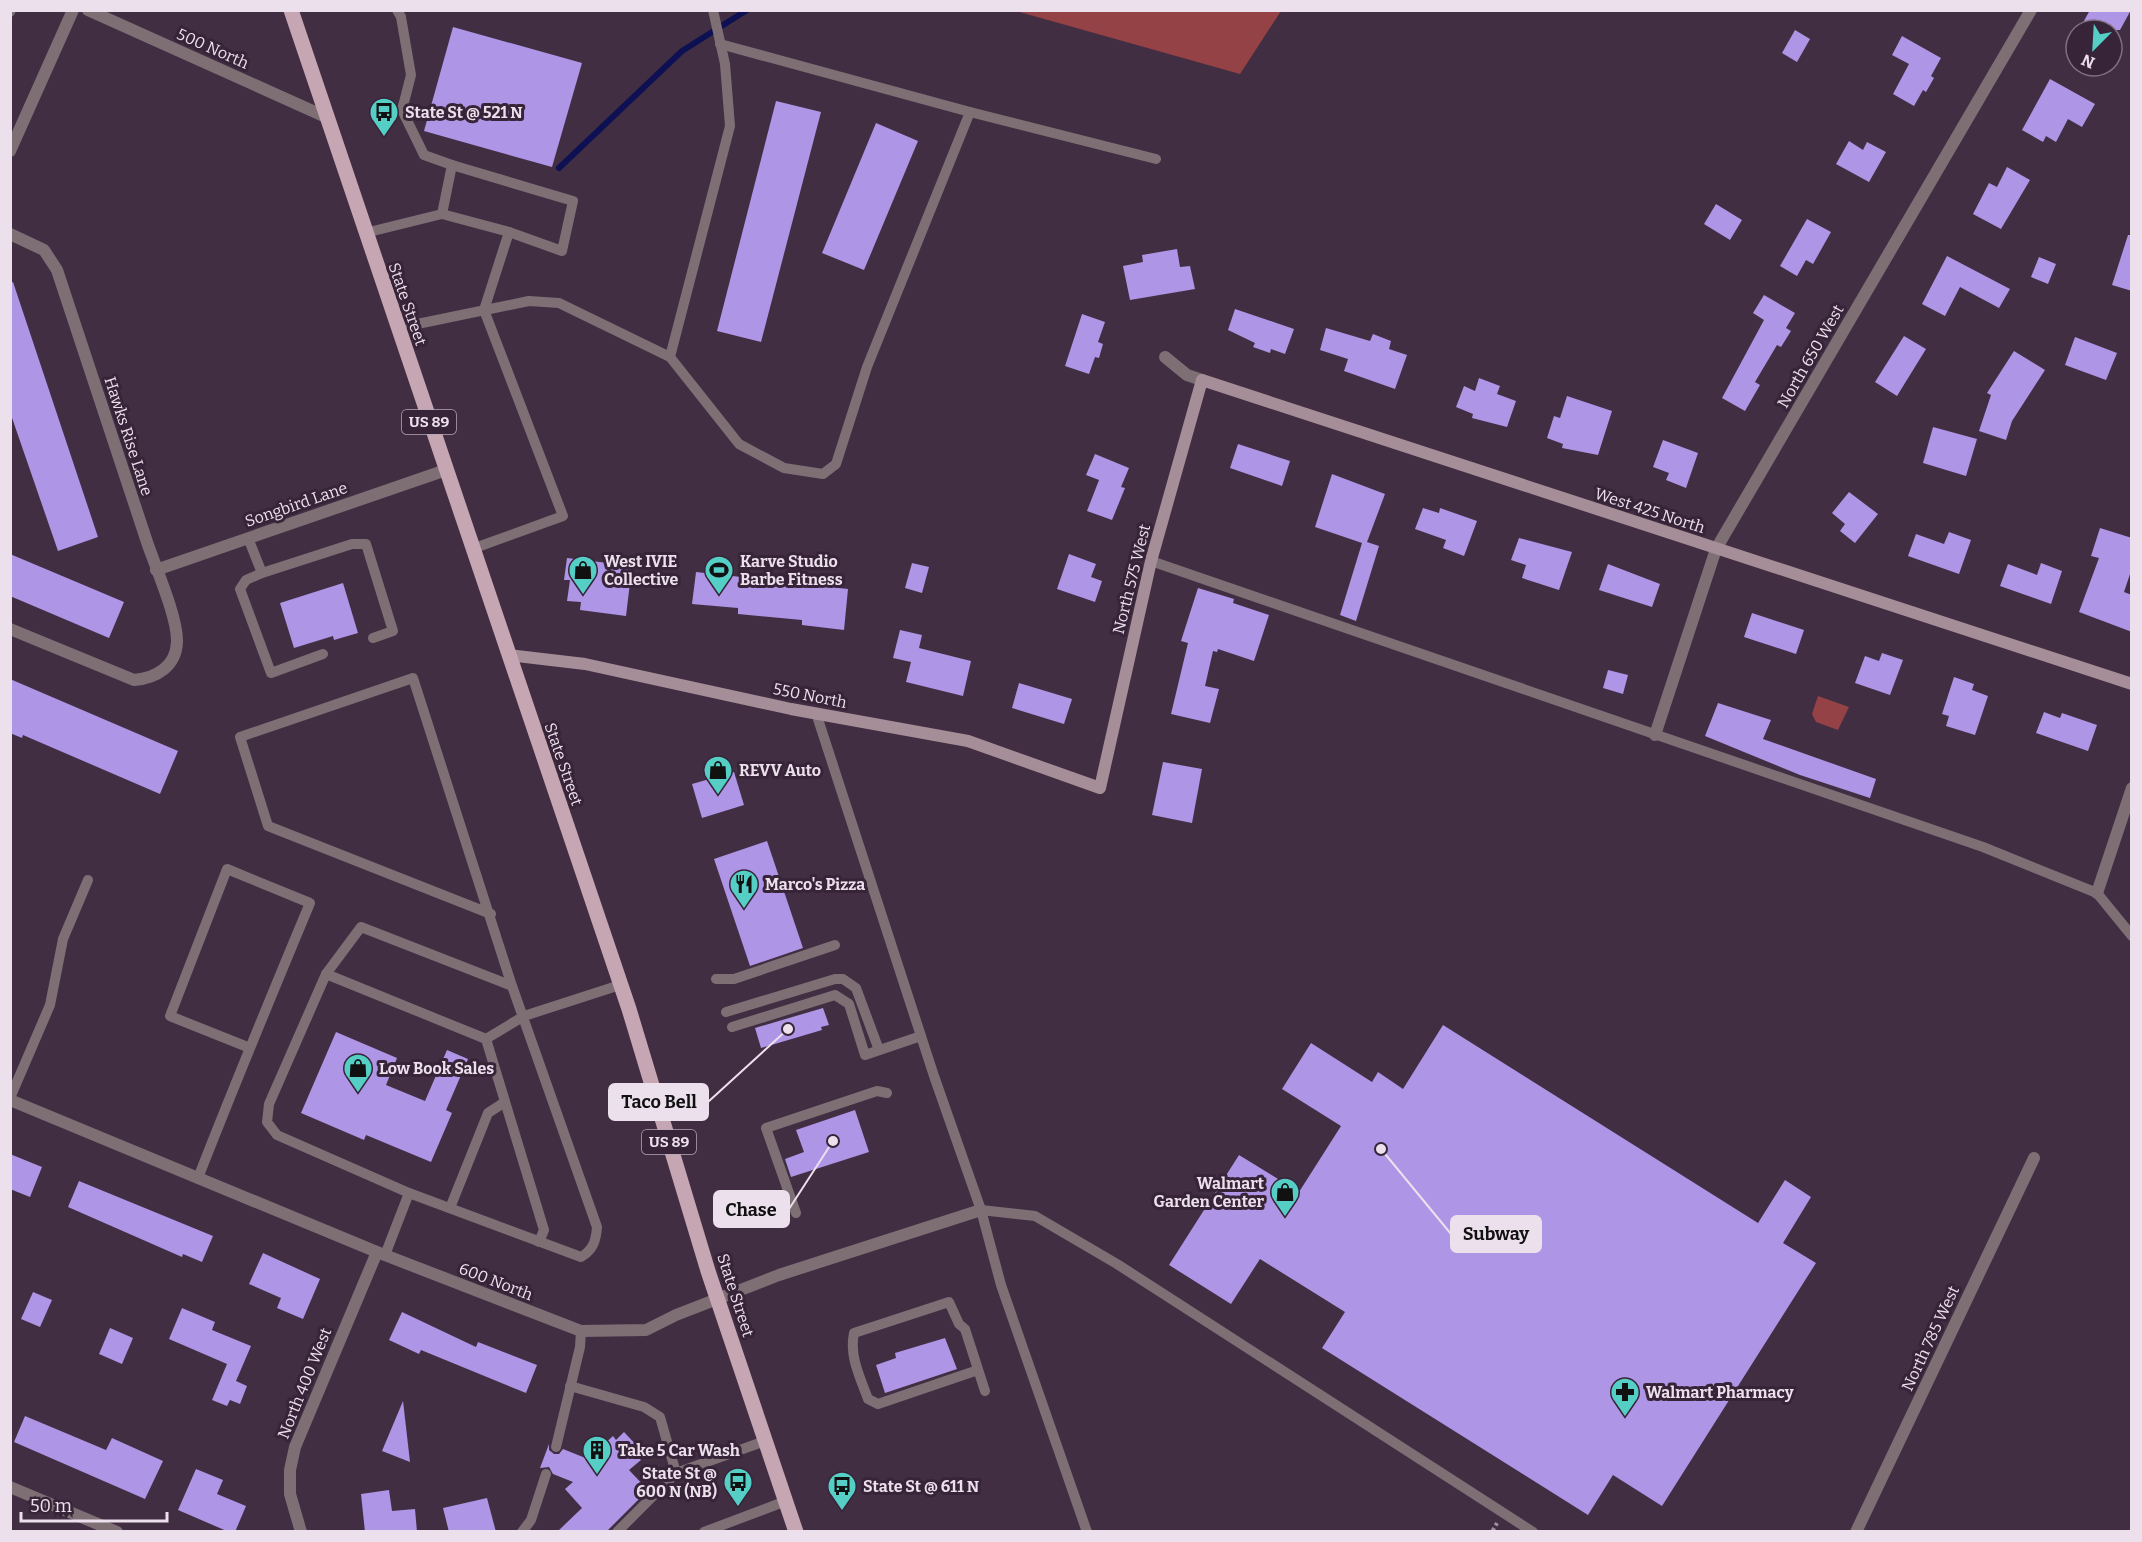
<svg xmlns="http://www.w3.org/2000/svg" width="2142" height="1542" viewBox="0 0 2142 1542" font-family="Bitter,serif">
<rect width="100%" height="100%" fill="#422e43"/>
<g fill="#944245">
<polygon points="1016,11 1281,10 1281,11 1240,74"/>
<polygon points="1818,696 1849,707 1838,730 1816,722 1812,714"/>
</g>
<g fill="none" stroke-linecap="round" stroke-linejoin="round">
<polyline stroke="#0d1154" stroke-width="6" points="559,168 682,51 747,10"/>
</g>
<g fill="#ae95e6">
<polygon points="2090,10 2131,10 2120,30 2079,30"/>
<polygon points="453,27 582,63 552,167 424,131"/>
<polygon points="1795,30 1810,39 1797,62 1782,53"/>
<polygon points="1902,36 1941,58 1931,76 1934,78 1926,92 1923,90 1914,106 1893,94 1909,64 1892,55"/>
<polygon points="2050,79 2095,104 2082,127 2068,119 2056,142 2046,136 2043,142 2022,130"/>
<polygon points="776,101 821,112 761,342 717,331"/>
<polygon points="876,123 918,141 864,270 822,253"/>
<polygon points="1849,141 1863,150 1867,142 1886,152 1869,182 1836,164"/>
<polygon points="2007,167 2030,180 2001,229 1973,214 1989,183 1997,187"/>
<polygon points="1716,204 1742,220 1730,240 1704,224"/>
<polygon points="1807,219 1831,232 1813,264 1806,260 1797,276 1780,266"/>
<polygon points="2128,235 2132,235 2132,291 2112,285"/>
<polygon points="1177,249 1180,267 1190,266 1195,289 1130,300 1123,266 1143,262 1142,255"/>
<polygon points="1947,256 2010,289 1999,308 1960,287 1945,316 1922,304"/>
<polygon points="2039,257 2056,264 2048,284 2031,277"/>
<polygon points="13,282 98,537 58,551 10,412 10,283"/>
<polygon points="1764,295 1795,313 1786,328 1791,331 1781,347 1777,345 1755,382 1760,385 1745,411 1722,398 1764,320 1753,313"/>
<polygon points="1235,309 1294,329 1285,354 1271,349 1270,353 1253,347 1255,343 1228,330"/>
<polygon points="1082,314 1105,322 1098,342 1103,344 1099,358 1095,357 1089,374 1065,366"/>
<polygon points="1326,328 1370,341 1373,334 1391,341 1389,349 1407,355 1395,389 1344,371 1348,359 1320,350"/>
<polygon points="1904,336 1926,349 1897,396 1875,382"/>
<polygon points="2075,337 2117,353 2106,380 2065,365"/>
<polygon points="2014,351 2045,370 2012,421 2006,440 1979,431 1991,395 1987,393"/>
<polygon points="1479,378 1500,386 1497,394 1516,401 1507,427 1472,418 1473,414 1456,407 1464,386 1475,391"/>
<polygon points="1567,396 1612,411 1598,455 1562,448 1563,444 1547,438 1554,416 1560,418"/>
<polygon points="1933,427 1977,439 1966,476 1923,463"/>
<polygon points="1663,440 1698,453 1686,488 1666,480 1669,473 1653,467"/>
<polygon points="1238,444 1290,461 1282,486 1230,468"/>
<polygon points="1095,454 1129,468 1121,487 1125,488 1112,520 1087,511 1099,480 1086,475"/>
<polygon points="1332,474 1385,494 1367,542 1379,546 1356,621 1340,615 1362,543 1315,527"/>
<polygon points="1849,492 1878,514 1855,543 1840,531 1845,524 1832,513"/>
<polygon points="1423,508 1439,513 1440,508 1477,521 1464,556 1443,548 1446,540 1415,529"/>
<polygon points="2100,528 2132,538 2132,568 2124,592 2132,595 2132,632 2079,612 2099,558 2091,556"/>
<polygon points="1949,532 1971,540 1959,574 1908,556 1916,534 1944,544"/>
<polygon points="1519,538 1572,552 1559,590 1522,578 1526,565 1511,560"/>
<polygon points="10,554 124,602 109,638 10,596"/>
<polygon points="1069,554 1096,564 1091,577 1102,581 1095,602 1057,589"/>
<polygon points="567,558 632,566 626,616 580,610 581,602 567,601 570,580 564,580"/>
<polygon points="912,563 929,567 922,593 905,588"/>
<polygon points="2041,563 2062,571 2051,604 2000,586 2008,564 2037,575"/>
<polygon points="1608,564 1660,584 1652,607 1599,590"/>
<polygon points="696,572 848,589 844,630 802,625 802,620 738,614 738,608 692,604"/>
<polygon points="343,583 358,633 334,640 333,636 294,648 280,603"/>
<polygon points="1198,588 1234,599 1233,603 1269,615 1254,661 1218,649 1217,652 1213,651 1205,686 1219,689 1210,723 1171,714 1188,643 1181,641"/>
<polygon points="1752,613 1804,630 1796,654 1744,637"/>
<polygon points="900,630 922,635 919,648 971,661 963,696 906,682 911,662 893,658"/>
<polygon points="1882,653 1903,660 1890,695 1855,683 1865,656 1879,661"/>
<polygon points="1608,670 1628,675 1623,694 1603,688"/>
<polygon points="1954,677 1974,684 1972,690 1988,696 1975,735 1946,726 1949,716 1942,714"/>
<polygon points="10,679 178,751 160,794 23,735 22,738 10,733"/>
<polygon points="1019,683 1072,699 1064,724 1012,708"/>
<polygon points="1718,703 1771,720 1763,739 1876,779 1870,798 1800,775 1705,736"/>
<polygon points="2044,712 2060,718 2062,713 2097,725 2088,751 2036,733"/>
<polygon points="1163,762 1202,769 1192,823 1152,815"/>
<polygon points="734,772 744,805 702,818 692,784"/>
<polygon points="767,841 803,948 750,966 714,859"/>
<polygon points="823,1008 829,1025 821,1027 822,1030 761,1048 755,1028"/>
<polygon points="1443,1025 1758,1223 1785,1180 1811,1197 1783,1243 1816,1263 1662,1506 1613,1475 1588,1515 1322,1348 1345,1312 1260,1259 1231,1304 1169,1265 1239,1155 1299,1192 1341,1126 1282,1089 1311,1043 1372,1082 1378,1072 1403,1089"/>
<polygon points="336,1032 397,1058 386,1085 425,1101 447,1050 468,1059 446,1110 452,1113 431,1162 366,1135 364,1140 301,1113"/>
<polygon points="855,1110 869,1152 791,1177 785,1159 804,1152 796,1130"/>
<polygon points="10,1154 42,1167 30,1197 10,1189"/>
<polygon points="79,1181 213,1236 202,1262 183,1254 182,1257 68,1207"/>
<polygon points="263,1253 320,1279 303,1319 277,1308 281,1298 249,1284"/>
<polygon points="33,1292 52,1300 40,1327 21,1319"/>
<polygon points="182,1308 215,1322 212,1330 251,1346 236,1381 247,1386 240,1404 230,1400 227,1406 212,1400 227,1364 169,1339"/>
<polygon points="402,1312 476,1347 478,1342 537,1365 526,1393 421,1350 419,1354 389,1340"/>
<polygon points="110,1328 133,1338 122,1364 99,1354"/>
<polygon points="945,1338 957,1369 885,1393 876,1365 896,1358 895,1353"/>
<polygon points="403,1401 410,1462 382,1451"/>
<polygon points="25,1416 106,1450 112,1438 163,1461 145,1499 14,1442"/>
<polygon points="624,1432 640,1449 635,1454 641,1460 629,1470 648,1490 606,1532 557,1532 582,1508 565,1489 573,1482 553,1474 549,1467 540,1468 549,1444 549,1450 554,1454 559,1454 563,1449 588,1459 613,1436 616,1440"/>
<polygon points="196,1469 223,1480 217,1494 246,1506 235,1532 229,1532 178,1510"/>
<polygon points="389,1490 392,1511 415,1509 417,1532 365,1532 361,1494"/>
<polygon points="487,1498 496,1532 449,1532 443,1508"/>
</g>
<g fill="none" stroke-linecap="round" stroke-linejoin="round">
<polyline stroke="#9e8e9f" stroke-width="4" stroke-dasharray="4.5 3" stroke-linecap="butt" points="1492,1532 1497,1523"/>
<g stroke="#7e6f75" stroke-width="10">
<polyline points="10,12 11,10"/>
<polyline points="970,112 1156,159"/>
<polyline points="442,214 509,232 562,251 573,201 452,165"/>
<polyline points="365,233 442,214 452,165 424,155 402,110 411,75 401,17 397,10"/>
<polyline points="398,328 529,301 559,303 670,357 730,126 725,64 713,10"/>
<polyline points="670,357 739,444 784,468 823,474 836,464 867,367 970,112 720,44"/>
<polyline points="248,538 262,573 246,580 240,589 271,673 323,654"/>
<polyline points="472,549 563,516 484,310 509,232"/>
<polyline points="1151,561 1983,847 2097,893 2132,936"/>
<polyline points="262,573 352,544 366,544 393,631 373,638"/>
<polyline points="816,713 934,1076 981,1210 1001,1285 1087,1532"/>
<polyline points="326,974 361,927 512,986"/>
<polyline points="716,979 734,979 835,945"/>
<polyline points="726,1012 835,979 843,979 856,988 879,1050"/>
<polyline points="732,1027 835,995 849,1004 865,1055 921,1036"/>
<polyline points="486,1039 544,1230 539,1242"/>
<polyline points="10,1098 50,1005 63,939 88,880"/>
<path d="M198,1178c36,-92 74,-184 112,-275l-83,-34 -57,147 80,32"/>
<path d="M409,1193l172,64c12,-7 15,-16 16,-30l-85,-241 -99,-308 -173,59 28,89 223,88"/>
<polyline points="450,1208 488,1113 505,1102"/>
<polyline points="981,1210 1035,1216 1117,1264 1533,1532"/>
<polyline points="796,1213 766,1128 877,1091 887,1093"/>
<polyline points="385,1255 409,1193 277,1135 267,1122 269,1104 326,974 486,1039 524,1016 620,985"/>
<path d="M978,1370l-100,34 -10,-5c-8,-22 -19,-43 -14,-66l95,-31 10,22 6,5 20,62"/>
<polyline points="570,1386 644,1407 660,1417 676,1473"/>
<polyline points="556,1447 580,1347 581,1331"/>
<polyline points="522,1532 531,1520 546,1474"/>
<polyline points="617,1532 676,1473 765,1441"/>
<polyline points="704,1532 786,1501"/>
</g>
<g stroke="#7e6f75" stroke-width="12">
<polyline points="88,10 326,117"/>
<polyline points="10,151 73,10"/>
<path d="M10,234l34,16 13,20c30,90 60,181 90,272 8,24 31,76 30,100 -1,24 -20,36 -43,38l-124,-51"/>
<polyline points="1165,357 1187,375 1202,380"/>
<polyline points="156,570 446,470"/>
<polyline points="1655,735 1716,549 2031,10"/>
<polyline points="2097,893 2132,788"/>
<polyline points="10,1100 377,1252 581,1331 646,1330 676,1315 779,1275 981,1210"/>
<polyline points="10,1487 117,1532"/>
<polyline points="301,1532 290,1494 290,1470 295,1447 377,1252"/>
<polyline points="1856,1532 2034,1158"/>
</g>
<polyline stroke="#a68e98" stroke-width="12" points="508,655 585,664 791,709 968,741 1100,788 1151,561 1202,380 2132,684"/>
<polyline stroke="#c5a6b2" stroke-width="15" points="291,10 629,1009 708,1271 796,1532"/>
</g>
<defs>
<g id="bus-pin" transform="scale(1.5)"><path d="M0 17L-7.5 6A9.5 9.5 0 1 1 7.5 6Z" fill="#55cec5" stroke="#372438"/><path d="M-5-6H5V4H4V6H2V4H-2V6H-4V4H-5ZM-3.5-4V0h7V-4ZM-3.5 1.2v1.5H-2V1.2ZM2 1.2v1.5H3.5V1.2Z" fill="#111"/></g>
<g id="shop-pin" transform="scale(1.5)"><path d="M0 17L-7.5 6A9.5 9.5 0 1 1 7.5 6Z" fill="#55cec5" stroke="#372438"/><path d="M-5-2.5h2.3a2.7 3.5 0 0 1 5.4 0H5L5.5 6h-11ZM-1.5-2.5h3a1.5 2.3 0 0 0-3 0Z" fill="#111"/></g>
<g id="stadium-pin" transform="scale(1.5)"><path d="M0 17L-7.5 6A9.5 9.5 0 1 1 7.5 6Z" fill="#55cec5" stroke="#372438"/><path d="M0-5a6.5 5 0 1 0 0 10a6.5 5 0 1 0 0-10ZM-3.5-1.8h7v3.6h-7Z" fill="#111"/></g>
<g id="restaurant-pin" transform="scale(1.5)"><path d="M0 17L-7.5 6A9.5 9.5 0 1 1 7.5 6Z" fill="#55cec5" stroke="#372438"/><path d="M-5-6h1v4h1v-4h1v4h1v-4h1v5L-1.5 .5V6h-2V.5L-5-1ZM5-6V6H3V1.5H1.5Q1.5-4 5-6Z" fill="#111"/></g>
<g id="pharmacy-pin" transform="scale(1.5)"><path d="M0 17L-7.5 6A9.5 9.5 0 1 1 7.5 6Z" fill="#55cec5" stroke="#372438"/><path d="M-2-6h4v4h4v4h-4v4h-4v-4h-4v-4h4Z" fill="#111"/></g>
<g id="building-pin" transform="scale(1.5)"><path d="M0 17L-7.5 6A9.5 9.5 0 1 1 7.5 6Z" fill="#55cec5" stroke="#372438"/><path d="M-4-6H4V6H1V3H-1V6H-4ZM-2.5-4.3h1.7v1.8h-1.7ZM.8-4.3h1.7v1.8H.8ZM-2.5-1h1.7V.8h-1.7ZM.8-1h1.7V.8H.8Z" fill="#111"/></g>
</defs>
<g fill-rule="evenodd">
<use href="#bus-pin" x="384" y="112"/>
<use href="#shop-pin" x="583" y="570"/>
<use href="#stadium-pin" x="719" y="570"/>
<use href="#shop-pin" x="718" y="770"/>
<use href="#restaurant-pin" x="744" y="884"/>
<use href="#shop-pin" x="358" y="1068"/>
<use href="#shop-pin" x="1285" y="1192"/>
<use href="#pharmacy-pin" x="1625" y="1392"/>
<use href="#building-pin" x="597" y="1450"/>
<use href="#bus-pin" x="738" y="1482"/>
<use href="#bus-pin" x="842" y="1486"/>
</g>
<g text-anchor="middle" stroke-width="6" stroke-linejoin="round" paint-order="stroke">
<g fill="#372438" stroke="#b6a8b7" stroke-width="1.5">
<rect x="402" y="410" width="54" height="24" rx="4.5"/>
<rect x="642" y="1130" width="54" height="24" rx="4.5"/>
</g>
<g font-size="15" font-weight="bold" fill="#ede0ed">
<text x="429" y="427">US 89</text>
<text x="669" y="1147">US 89</text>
</g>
<g font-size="16" fill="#ede0ed" stroke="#372438">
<text transform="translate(213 48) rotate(24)" y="6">500 North</text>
<text transform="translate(408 304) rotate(71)" y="6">State Street</text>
<text transform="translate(1810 356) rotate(-60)" y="6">North 650 West</text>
<text transform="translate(129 436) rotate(72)" y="6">Hawks Rise Lane</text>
<text transform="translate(296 504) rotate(-19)" y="6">Songbird Lane</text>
<text transform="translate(1650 510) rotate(18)" y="6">West 425 North</text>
<text transform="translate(1131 579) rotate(-76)" y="6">North 575 West</text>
<text transform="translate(810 695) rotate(11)" y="6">550 North</text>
<text transform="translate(564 764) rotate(71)" y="6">State Street</text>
<text transform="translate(496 1281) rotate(21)" y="6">600 North</text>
<text transform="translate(736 1295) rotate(72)" y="6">State Street</text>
<text transform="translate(1930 1338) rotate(-65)" y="6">North 785 West</text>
<text transform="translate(304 1383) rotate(-68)" y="6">North 400 West</text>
</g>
<g font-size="16" font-weight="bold" fill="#ede0ed" stroke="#372438" text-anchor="start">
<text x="405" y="118">State St @ 521 N</text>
<text x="604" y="567">West IVIE<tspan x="604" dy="18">Collective</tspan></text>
<text x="740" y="567">Karve Studio<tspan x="740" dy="18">Barbe Fitness</tspan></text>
<text x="739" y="776">REVV Auto</text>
<text x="765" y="890">Marco's Pizza</text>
<text x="379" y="1074">Low Book Sales</text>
<text x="1264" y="1189" text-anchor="end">Walmart<tspan x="1264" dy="18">Garden Center</tspan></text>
<text x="1646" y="1398">Walmart Pharmacy</text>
<text x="618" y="1456">Take 5 Car Wash</text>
<text x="717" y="1479" text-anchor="end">State St @<tspan x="717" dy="18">600 N (NB)</tspan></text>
<text x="863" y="1492">State St @ 611 N</text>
</g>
</g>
<path fill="none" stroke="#ede0ed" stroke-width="2" d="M788 1029L708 1102M833 1141L789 1209M1381 1149L1451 1234"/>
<g fill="#ede0ed" stroke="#372438" stroke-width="2">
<circle cx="788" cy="1029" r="6"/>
<circle cx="833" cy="1141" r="6"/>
<circle cx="1381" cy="1149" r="6"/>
</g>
<g fill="#ede0ed" stroke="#ede0ed" stroke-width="2">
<rect x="609" y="1084" width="99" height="36" rx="6"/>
<rect x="714" y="1191" width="75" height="36" rx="6"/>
<rect x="1451" y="1216" width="90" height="36" rx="6"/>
</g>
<g font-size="18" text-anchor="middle" font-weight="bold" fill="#111">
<text x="659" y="1108">Taco Bell</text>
<text x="751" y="1216">Chase</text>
<text x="1496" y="1240">Subway</text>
</g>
<rect width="2142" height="1542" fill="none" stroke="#ede0ed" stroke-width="24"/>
<g transform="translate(2094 48) rotate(204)"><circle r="28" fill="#372438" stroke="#806f80" stroke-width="1.5"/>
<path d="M0-4.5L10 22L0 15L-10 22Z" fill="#55cec5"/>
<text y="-9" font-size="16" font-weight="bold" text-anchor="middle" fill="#ede0ed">N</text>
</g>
<path d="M21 1512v9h146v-9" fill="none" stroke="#ede0ed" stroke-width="3"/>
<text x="30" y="1512" font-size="18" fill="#ede0ed" stroke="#372438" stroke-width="4.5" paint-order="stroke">50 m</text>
</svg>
